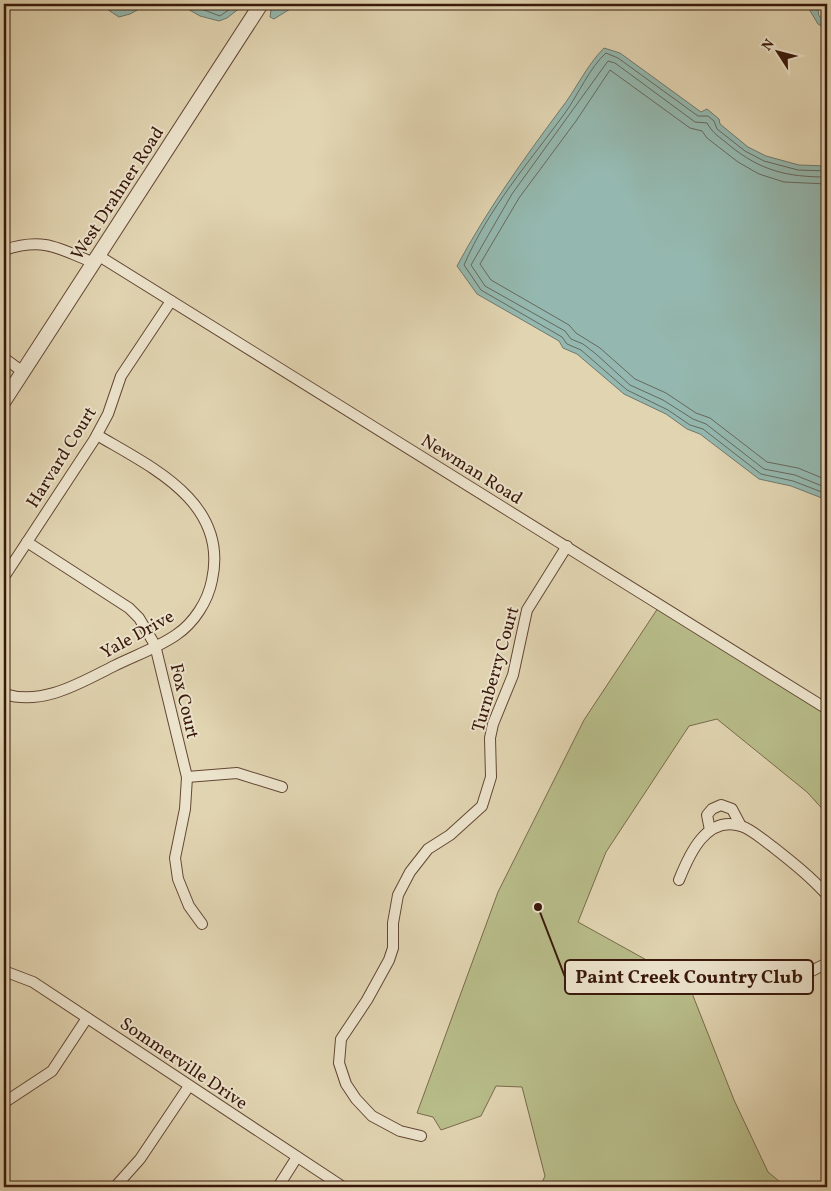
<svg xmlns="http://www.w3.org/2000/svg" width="831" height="1191" viewBox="0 0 831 1191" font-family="Vollkorn,serif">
<rect width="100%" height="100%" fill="#e1d4b1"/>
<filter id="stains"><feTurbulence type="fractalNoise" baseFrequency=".004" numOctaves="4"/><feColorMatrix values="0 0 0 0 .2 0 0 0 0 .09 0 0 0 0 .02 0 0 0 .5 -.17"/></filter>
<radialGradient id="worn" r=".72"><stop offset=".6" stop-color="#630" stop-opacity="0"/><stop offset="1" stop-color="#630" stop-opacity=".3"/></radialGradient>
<polygon fill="#b7bc89" stroke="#786a4a" points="658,608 827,714 827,814 807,792 717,719 689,726 606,852 578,922 688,983 734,1100 768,1172 786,1187 540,1187 545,1176 522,1087 496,1086 481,1116 441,1130 433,1117 417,1113 498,892 584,720"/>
<g fill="#94b8af" stroke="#70786d">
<polygon points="99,4 148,4 130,14 119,17"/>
<polygon points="179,4 251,4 241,7 227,18 219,21 200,16"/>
<polygon points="259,4 273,9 275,4 298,4 274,19 270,17 271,10"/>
<polygon points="806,4 817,4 819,16 827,23 827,29 818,24"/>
<path d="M604,48l16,5 81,59 6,-3 12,10 1,5 28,23 18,9 33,9 28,1v334l-36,-14 -32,-7 -59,-45 -13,-5 -21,-15 -42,-20 -47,-40 -14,-6 -4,-7 -82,-47 -20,-28c30,-56 66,-106 103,-156 16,-20 26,-44 44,-62z"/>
</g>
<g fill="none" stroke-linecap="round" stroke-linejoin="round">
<g stroke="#66685d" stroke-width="1">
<polyline points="188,4 220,16 237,4"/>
<path d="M827,171l-29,-1 -34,-9 -19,-10 -28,-22 -3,-8 -6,-5h-10l-80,-58 -12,-5c-16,14 -28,42 -41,60 -35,48 -77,96 -101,152l17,25 81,47 5,7 14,6 46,40 41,20 22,15 13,4 58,45 32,7 34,13"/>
<path d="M827,177c-40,0 -66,-6 -98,-32 -9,-8 -16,-11 -22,-22l-12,-1 -80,-59 -7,-2 -96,133 -41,71 14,21 80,45 6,8 12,5 13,10 34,31 33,15 30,19 13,5 58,45 31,6 32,13"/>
<polyline points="827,184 784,182 759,174 738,162 707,138 702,131 690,128 610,70 576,121 519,198 480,264 491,280 569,325 576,333 600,348 635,379 666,393 696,413 710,418 767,462 798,468 827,480"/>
</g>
<g stroke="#634734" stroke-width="12">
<g id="minor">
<path d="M4,250c40,-13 54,-2 90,13"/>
<polyline points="99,256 827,709"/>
<polyline points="4,358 23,372"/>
<polyline points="27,542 129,608 139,618 155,645 187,777 185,809 175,858 178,879 189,906 202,924"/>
<polyline points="4,577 94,440 108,414 121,376 171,301"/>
<path d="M4,694c39,12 76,-11 110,-28 20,-10 43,-18 62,-31 18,-12 32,-34 36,-55 17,-78 -61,-113 -115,-145"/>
<polyline points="187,777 237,773 282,787"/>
<polyline points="710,830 707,815 712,809 721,805 732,809 741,826"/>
<path d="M679,880c10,-25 27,-65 62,-54 12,4 22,14 32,21 19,15 38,30 54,48"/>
<polyline points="4,971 33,982 343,1187"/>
<polyline points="781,987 827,963"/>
<polyline points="5,1102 52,1071 87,1018"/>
<polyline points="421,1136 400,1131 372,1116 356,1099 346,1084 339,1063 341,1039 367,1000 389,960 393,948 393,923 398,895 410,872 428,849 450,835 482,806 491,777 490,738 493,724 513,675 527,610 567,546"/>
<polyline points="115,1187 140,1159 189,1086"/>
<polyline points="278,1187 297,1157"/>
</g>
</g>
<g stroke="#634734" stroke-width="16">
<polyline id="tertiary" points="4,401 261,4"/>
</g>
<use href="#minor" stroke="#ece3cc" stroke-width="10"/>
<use href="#tertiary" stroke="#ece3cc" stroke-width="14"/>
</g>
<g text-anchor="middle" stroke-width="4" stroke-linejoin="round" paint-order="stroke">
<g font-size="18" fill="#39180b" stroke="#ece3cc">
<text transform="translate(117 193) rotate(-57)" y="6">West Drahner Road</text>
<text transform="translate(61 457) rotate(-58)" y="6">Harvard Court</text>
<text transform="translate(472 469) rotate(32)" y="6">Newman Road</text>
<text transform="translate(137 634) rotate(-29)" y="6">Yale Drive</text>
<text transform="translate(495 669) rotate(-74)" y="6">Turnberry Court</text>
<text transform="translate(185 701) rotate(77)" y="6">Fox Court</text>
<text transform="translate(184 1063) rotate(34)" y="6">Sommerville Drive</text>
</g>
</g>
<path fill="none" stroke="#39180b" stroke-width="2" d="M538 907L565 977"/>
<circle fill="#39180b" stroke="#ece3cc" stroke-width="2" cx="538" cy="907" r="5"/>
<rect fill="#ece3cc" stroke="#39180b" stroke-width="2" x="565" y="960" width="248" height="34" rx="5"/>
<g font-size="19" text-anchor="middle" font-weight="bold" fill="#39180b">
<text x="689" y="983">Paint Creek Country Club</text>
</g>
<rect width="831" height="1191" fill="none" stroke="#e1d4b1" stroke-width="20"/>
<rect x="5" y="5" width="821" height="1181" fill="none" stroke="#39180b" stroke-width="2.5"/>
<rect x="10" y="10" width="811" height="1171" fill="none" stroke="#39180b"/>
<g transform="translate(778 52) rotate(306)" stroke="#ece3cc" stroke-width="4" paint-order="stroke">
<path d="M0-4L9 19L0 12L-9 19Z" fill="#39180b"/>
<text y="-8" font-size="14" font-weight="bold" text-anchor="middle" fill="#39180b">N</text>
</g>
<rect width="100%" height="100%" filter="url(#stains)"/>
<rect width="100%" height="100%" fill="url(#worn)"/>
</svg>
